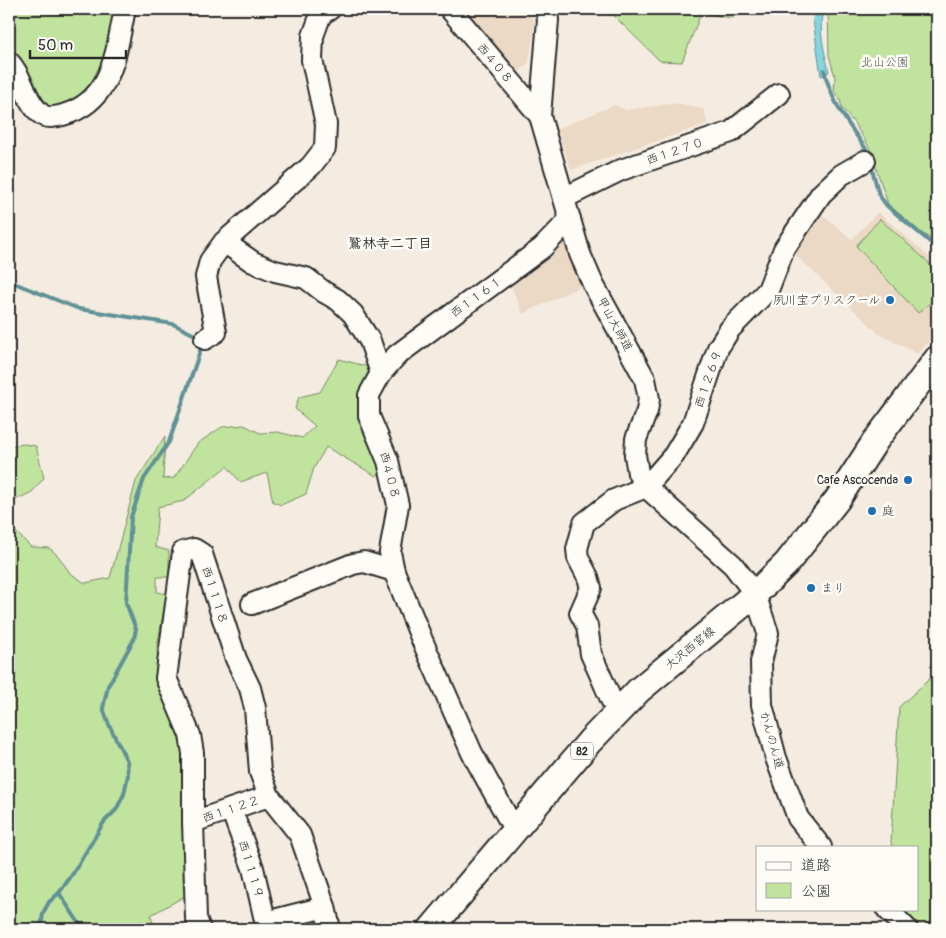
<svg xmlns="http://www.w3.org/2000/svg" width="946" height="938" viewBox="0 0 946 938" font-family="Pangolin,'Klee One',sans-serif">
<rect width="100%" height="100%" fill="#f5ece1"/>
<filter id="ink" filterUnits="userSpaceOnUse"><feTurbulence type="fractalNoise" baseFrequency=".02" numOctaves="2"/><feDisplacementMap in="SourceGraphic" scale="10" xChannelSelector="R" yChannelSelector="G"/><feConvolveMatrix kernelMatrix="1 2 1 2 8 2 1 2 1" color-interpolation-filters="sRGB"/></filter>
<g filter="url(#ink)">
<g fill="#ebd9c6">
<polygon points="460,9 524,9 535,22 529,63 518,73"/>
<polygon points="677,103 704,109 707,124 571,170 557,129 614,105 626,110"/>
<polygon points="818,211 852,239 878,212 936,263 937,332 918,354 879,334 789,249"/>
<polygon points="564,243 581,286 523,314 509,281"/>
</g>
<g fill="#c0e49e" stroke="#768864">
<polygon points="9,9 120,9 100,81 70,108 44,111 9,58"/>
<polygon points="561,9 745,9 732,18 701,13 682,62 660,61 610,12 563,15"/>
<polygon points="828,9 937,9 937,242 923,234 888,204 869,147 854,123 842,108 840,100 834,91 835,77 829,55"/>
<polygon points="880,219 929,263 937,286 937,297 918,313 856,246"/>
<polygon points="339,359 376,369 360,402 389,468 376,476 326,447 314,468 306,494 281,505 273,502 267,473 240,482 227,466 184,501 158,507 155,547 169,551 169,577 157,577 157,592 167,594 157,647 158,677 183,738 185,762 182,796 185,896 151,915 154,929 9,929 9,525 31,547 49,548 53,551 59,557 70,573 85,583 110,578 136,481 165,436 163,479 174,478 198,443 222,427 244,425 260,433 278,432 302,438 315,426 295,409 299,397 320,392"/>
<polygon points="24,444 36,446 44,478 32,492 9,503 9,446"/>
<polygon points="937,672 937,929 905,929 902,909 917,909 917,847 892,847 891,842 899,707"/>
</g>
<path fill="#84d5de" stroke="#609196" d="M815,9h9c-7,19 1,44 5,63l-8,4 -8,-56z"/>
<g fill="none" stroke-linecap="round" stroke-linejoin="round">
<g stroke="#609196" stroke-width="4">
<path d="M824,70c8,33 23,52 42,79l2,7"/>
<polyline points="871,165 879,195 887,206 937,248"/>
<polyline points="9,281 79,309 173,324 197,336"/>
<polyline points="59,893 83,929"/>
<polyline points="41,929 43,913 49,902 59,893 72,875 104,822 116,810 124,794 128,775 127,761 109,725 103,708 108,686 134,639 136,629 126,603 131,517 144,479 169,442 200,351"/>
</g>
<g stroke="#2b2b2b" stroke-width="24">
<g id="minor">
<polyline points="450,9 540,116"/>
<polyline points="546,9 548,20 540,116 580,254 593,284 645,379 649,399 647,411 636,439 635,455 638,473 646,487 733,565 755,594 768,633 761,662 762,705 776,758 798,818 821,847"/>
<path d="M9,62c14,14 16,39 32,52 6,5 15,3 22,1 50,-14 53,-64 62,-106"/>
<polyline points="564,198 621,170 731,132 779,94"/>
<polyline points="224,242 253,262 275,271 306,278 324,292 338,300 353,314 370,341 381,373 369,395 369,416 388,461 398,505 390,552 394,571 422,640 472,753 515,831"/>
<polyline points="205,339 216,332 206,277 210,261 224,242 311,166 325,148 326,124 312,60 313,36 321,14 330,9"/>
<polyline points="381,373 397,355 542,248 570,219"/>
<polyline points="252,604 353,564 364,562 394,571"/>
<polyline points="617,713 591,654 587,626 580,613 591,588 588,577 578,558 577,549 584,523 614,500 646,487 674,455 693,423 718,348 730,329 768,290 784,249 821,194 841,175 865,161"/>
<polyline points="231,809 253,868 267,929"/>
<polyline points="193,822 269,796"/>
<polyline points="887,909 907,929"/>
<polyline points="266,922 325,907"/>
<polyline points="200,929 196,918 193,822 193,753 190,735 166,678 183,552 194,549 202,554 236,659 250,688 255,708 260,772 269,796 300,835 325,907 330,929"/>
</g>
</g>
<g stroke="#2b2b2b" stroke-width="29">
<polyline id="major" points="431,929 590,741 639,690 755,594 786,564 837,500 876,440 937,359"/>
</g>
<use href="#minor" stroke="#fdfcf7" stroke-width="20"/>
<use href="#major" stroke="#fdfcf7" stroke-width="25"/>
</g>
</g>
<g fill="#1f6fb2" stroke="#fdfcf7" stroke-width="2">
<circle cx="890" cy="300" r="5"/>
<circle cx="908" cy="480" r="5"/>
<circle cx="872" cy="511" r="5"/>
<circle cx="811" cy="588" r="5"/>
</g>
<g text-anchor="middle" stroke-width="5" stroke-linejoin="round" paint-order="stroke">
<rect fill="#fdfcf7" stroke="#6a6a68" stroke-width="1" x="571" y="742.5" width="22" height="17" rx="4"/>
<g font-size="11" font-weight="bold" fill="#2b2b2b">
<text x="582" y="755">82</text>
</g>
<g font-size="12" fill="#505948" stroke="#fdfcf7">
<text x="885" y="66">北山公園</text>
</g>
<g font-size="12" fill="#2b2b2b" stroke="#fdfcf7">
<text transform="translate(495 63) rotate(50)" y="4">西４０８</text>
<text transform="translate(675 151) rotate(-19)" y="4">西１２７０</text>
<text transform="translate(476 297) rotate(-36)" y="4">西１１６１</text>
<text transform="translate(615 324) rotate(61)" y="4">甲山大師道</text>
<text transform="translate(708 379) rotate(-71)" y="4">西１２６９</text>
<text transform="translate(390 475) rotate(75)" y="4">西４０８</text>
<text transform="translate(215 595) rotate(72)" y="4">西１１１８</text>
<text transform="translate(690 648) rotate(-39)" y="4">大沢西宮線</text>
<text transform="translate(772 740) rotate(74)" y="4">かんのん道</text>
<text transform="translate(231 809) rotate(-19)" y="4">西１１２２</text>
<text transform="translate(251 869) rotate(73)" y="4">西１１１９</text>
</g>
<g font-size="12" fill="#2b2b2b" stroke="#fdfcf7" text-anchor="end">
<text x="880" y="304">夙川宝プリスクール</text>
<text x="898" y="484">Cafe Ascocenda</text>
<text x="882" y="515" text-anchor="start">庭</text>
<text x="821" y="592" text-anchor="start">まり</text>
</g>
<g font-size="14" font-weight="bold" fill="#2b2b2b" stroke="#fdfcf7">
<text x="390" y="248">鷲林寺二丁目</text>
</g>
</g>
<rect width="946" height="938" fill="none" stroke="#fdfcf7" stroke-width="30"/>
<rect x="15" y="15" width="916" height="908" fill="none" stroke="#2b2b2b" stroke-width="2" filter="url(#ink)"/>
<rect x="756" y="846" width="162" height="65" fill="#fdfcf7" stroke="#a9a8a5"/>
<rect x="766" y="862" width="25" height="8" fill="#fdfcf7" stroke="#a9a8a5"/>
<text x="801" y="870" font-size="15" fill="#2b2b2b">道路</text>
<rect x="766" y="883" width="25" height="15" fill="#c0e49e" stroke="#a9a8a5"/>
<text x="801" y="896" font-size="15" fill="#2b2b2b">公園</text>
<path d="M30 50v8h96v-8" fill="none" stroke="#2b2b2b" stroke-width="2.5"/>
<text x="38" y="50" font-size="15" fill="#2b2b2b" stroke="#fdfcf7" stroke-width="4" paint-order="stroke">50 m</text>
</svg>
